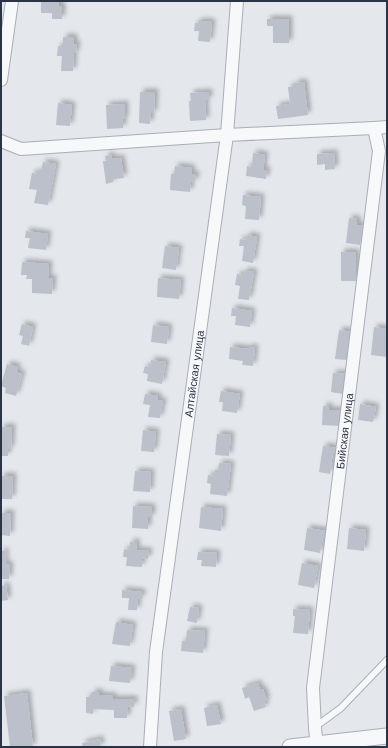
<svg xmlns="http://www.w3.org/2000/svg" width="388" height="748" viewBox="0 0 388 748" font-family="'Work Sans',sans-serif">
<defs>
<filter id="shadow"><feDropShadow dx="3.5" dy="-3.5" stdDeviation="2" flood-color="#0004"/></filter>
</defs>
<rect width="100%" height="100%" fill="#e4e7ec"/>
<g fill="#bbc0ca" filter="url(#shadow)">
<polygon points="41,1 59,1 59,6 62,6 62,19 52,19 52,13 41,13"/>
<polygon points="267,19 289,19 289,43 273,43 273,26 267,26"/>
<polygon points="199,21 212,22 210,42 198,41 199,31 194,31 195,23 199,23"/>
<polygon points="63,37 74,37 74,44 77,44 76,53 74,53 73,71 61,71 62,56 57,56 58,46 63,46"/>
<polygon points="304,82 308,115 278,119 276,106 290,104 288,87 295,86 295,83"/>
<polygon points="140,92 155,92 154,113 151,113 150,124 139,123"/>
<polygon points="209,92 209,100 205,100 206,120 190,121 189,101 191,101 190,93"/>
<polygon points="58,103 72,105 70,126 56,125"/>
<polygon points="125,104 125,119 123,119 123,128 107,129 106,105"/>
<polygon points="253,153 265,155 263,170 267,170 266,179 246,176 247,166 252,167"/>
<polygon points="334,153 335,169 325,170 325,164 317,165 317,154"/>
<polygon points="111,155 112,159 121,158 124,178 113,179 113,182 106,184 103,161 106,161 105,156"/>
<polygon points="43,162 56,164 48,205 34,203 37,190 29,189 32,173 38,174 38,171 41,171"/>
<polygon points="175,166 192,168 191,174 196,174 195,182 191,181 190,192 170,190 171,174 174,174"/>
<polygon points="243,195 261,197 259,220 245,219 246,206 242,205"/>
<polygon points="349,218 357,219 357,225 363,226 360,245 346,243"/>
<polygon points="26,231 48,234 46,250 28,248 30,238 25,238"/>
<polygon points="247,235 257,237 253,263 242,261 244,246 239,246 240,239 246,240"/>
<polygon points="165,246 179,248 176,270 162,268"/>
<rect x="341" y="252" width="15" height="29"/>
<polygon points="22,262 49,264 48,278 53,278 52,294 32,293 32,279 26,279 27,275 21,275"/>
<polygon points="244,271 254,272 249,300 238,299 240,286 235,285 237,274 243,275"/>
<polygon points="158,278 181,280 179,299 157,297"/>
<polygon points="232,308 252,311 250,327 235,325 236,316 231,316"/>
<polygon points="22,324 33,327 29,346 21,344 23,336 19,335"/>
<polygon points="153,325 169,327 167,344 151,342"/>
<polygon points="374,327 387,329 387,357 371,355"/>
<polygon points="339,330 352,332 348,360 335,359"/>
<polygon points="230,347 249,349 249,347 255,348 253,366 242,365 243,361 229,359"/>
<polygon points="151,360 166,362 162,384 147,381 148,374 143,373 145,366 150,367"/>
<polygon points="7,364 18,367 16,372 22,374 16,396 5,393 6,388 1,386"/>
<polygon points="333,373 346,374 343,394 331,392"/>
<polygon points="221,391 240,394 237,413 222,411 223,402 219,402"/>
<polygon points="145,394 158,396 157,400 163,401 160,418 148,417 150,405 143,404"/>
<polygon points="360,404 376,407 373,422 358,420"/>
<polygon points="323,406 329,406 329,410 342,410 341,426 322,425"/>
<polygon points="1,427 12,427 11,449 8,449 8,456 1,456"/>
<polygon points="143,430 156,432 154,452 141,451"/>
<polygon points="217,434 231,435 229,456 215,455"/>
<polygon points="323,446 337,448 336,453 333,452 330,474 319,472"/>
<polygon points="219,463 231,464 227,496 210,494 211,484 207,483 208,475 214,476 215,470 218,470"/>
<polygon points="135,471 151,472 150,492 133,491"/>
<polygon points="1,476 13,476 12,499 1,499"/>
<polygon points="133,506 152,507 152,517 148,517 148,529 132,528"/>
<polygon points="201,507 223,509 221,531 199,528"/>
<polygon points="1,513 11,513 10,536 1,535"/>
<polygon points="307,528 327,531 326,538 323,537 320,553 304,550"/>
<polygon points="349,528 366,530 364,551 347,549"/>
<polygon points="130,542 137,542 136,550 149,551 148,559 142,558 142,567 126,566 127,557 123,557 124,549 129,550"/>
<polygon points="1,551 5,551 5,564 10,565 9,579 1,579"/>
<polygon points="198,552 217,553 216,567 201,566 202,560 197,560"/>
<polygon points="302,563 318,566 314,588 298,585"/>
<polygon points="6,585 8,600 1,601 1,586"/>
<polygon points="122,590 142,592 142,599 138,598 137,610 128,610 129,598 122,598"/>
<polygon points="190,607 199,608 197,623 187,621"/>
<polygon points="293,609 310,610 308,634 293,633 295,616 293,616"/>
<polygon points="116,622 133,625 130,646 112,644"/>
<polygon points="187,630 205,631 203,653 181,651 182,641 186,641"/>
<polygon points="111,666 132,668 130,683 109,681"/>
<polygon points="258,683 260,690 263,689 267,701 264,701 266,707 254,711 249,697 245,699 242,688"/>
<polygon points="92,692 99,692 99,695 113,696 113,699 134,699 134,707 128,706 127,718 114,718 114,710 93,709 93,714 86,713 86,697 92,697"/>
<polygon points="27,693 33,747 10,747 4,696"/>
<polygon points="217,705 221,724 207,726 204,708"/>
<polygon points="181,709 186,739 174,741 169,711"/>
<polygon points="100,739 101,747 83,747 82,743"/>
</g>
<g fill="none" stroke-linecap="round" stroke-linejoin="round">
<g stroke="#a9aeb7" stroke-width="8">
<polyline id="service" points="315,727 341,708 387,660"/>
</g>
<g stroke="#a9aeb7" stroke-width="14">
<g id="minor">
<polyline points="1,80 12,1"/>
<polyline points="1,141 21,149 227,135 374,128"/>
<path id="s1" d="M150,747l6,-95 71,-517 10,-134"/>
<path id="s2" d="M317,747l-2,-19 -2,-40 66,-537 -5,-23 13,-1"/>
</g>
</g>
<g stroke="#a9aeb7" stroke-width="17">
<polyline id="tertiary" points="290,747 387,736"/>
</g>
<use href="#service" stroke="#f7f8fa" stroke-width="6"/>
<use href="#minor" stroke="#f7f8fa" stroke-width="12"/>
<use href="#tertiary" stroke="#f7f8fa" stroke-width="15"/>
</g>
<g text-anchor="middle" stroke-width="3" stroke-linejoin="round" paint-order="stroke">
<g font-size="11" fill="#2b3445" stroke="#f4f6f9">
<text dy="4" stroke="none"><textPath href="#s1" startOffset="376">Алтайская улица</textPath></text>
<text dy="4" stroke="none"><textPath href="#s2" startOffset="318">Бийская улица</textPath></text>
</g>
</g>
<rect width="388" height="748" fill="none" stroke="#2b3445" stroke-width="4"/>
</svg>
